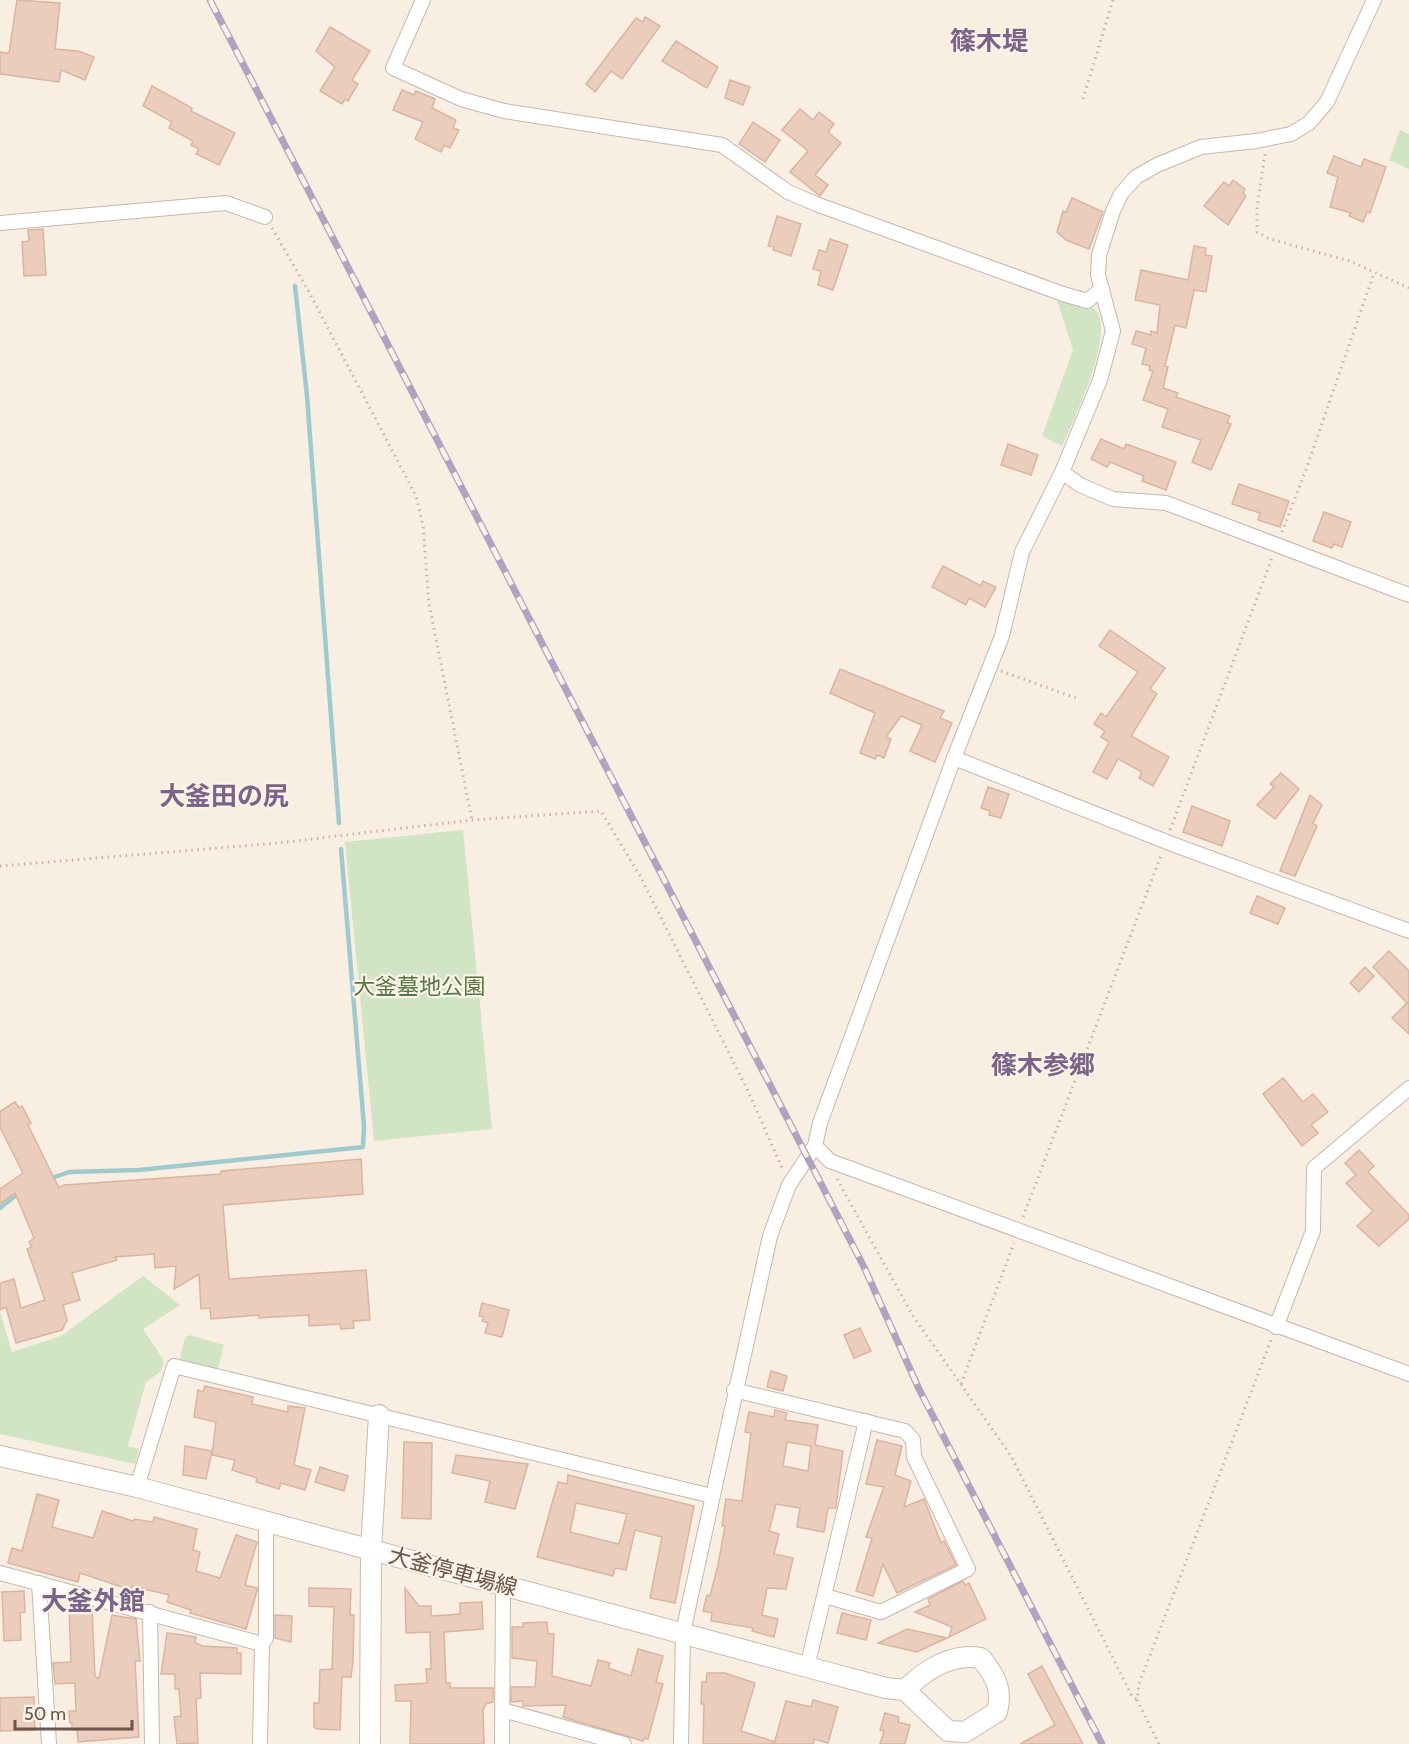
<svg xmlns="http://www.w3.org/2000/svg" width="1409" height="1744" viewBox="0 0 1409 1744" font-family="Cabin,'Noto Sans JP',sans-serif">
<rect width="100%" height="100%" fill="#f8efe2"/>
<g fill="#d1e4c3">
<polygon points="1400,130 1409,134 1409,169 1389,160"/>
<path d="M1057,300c10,2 27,2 36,8 27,17 -21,116 -31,138l-20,-10 31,-86z"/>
<polygon points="463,830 492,1129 374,1141 345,842"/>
<polygon points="143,1276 180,1305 143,1329 164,1361 161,1371 146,1382 128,1446 139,1449 135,1464 0,1434 0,1312 12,1352 61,1336"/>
<polygon points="190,1335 224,1345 217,1372 179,1361 185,1338"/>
</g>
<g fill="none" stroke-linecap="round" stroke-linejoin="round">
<g stroke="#a1cacf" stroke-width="4.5">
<polyline points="295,286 307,396 339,823"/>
<polyline points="49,1179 69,1172 139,1170 363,1147 364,1126 341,849"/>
<polyline points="0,1208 20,1192"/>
</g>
</g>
<g fill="#eacdbd" stroke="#dbb4a0" stroke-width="1.5" fill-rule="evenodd">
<polygon points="17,0 60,3 55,49 78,51 94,57 85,80 61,70 59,82 0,74 0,52 9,53"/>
<polygon points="645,17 660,26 622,79 611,71 595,92 586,84 636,18 643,22"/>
<polygon points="330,27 370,51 352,80 358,84 348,101 345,99 342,104 320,91 335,67 316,51"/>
<polygon points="676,41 718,67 707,88 662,61"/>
<polygon points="730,80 750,87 743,105 725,98"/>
<polygon points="152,86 192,108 191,111 235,133 219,165 196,154 199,149 191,145 193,141 169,128 172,122 143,106"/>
<polygon points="402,90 414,95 416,91 435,99 432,108 456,120 453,128 459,130 450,148 444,145 441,152 415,139 423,122 393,110"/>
<polygon points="800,109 813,120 819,112 834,124 828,132 841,143 815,175 828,185 820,196 790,172 808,151 782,130"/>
<polygon points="753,122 780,140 765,162 739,144"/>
<polygon points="1334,156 1361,167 1364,159 1386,167 1370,213 1367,212 1363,222 1349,216 1351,213 1330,207 1338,177 1327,173"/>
<polygon points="1233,180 1245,189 1243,193 1246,196 1228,225 1204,206 1224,182 1229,186"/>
<polygon points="1072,198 1103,212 1089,249 1066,240 1057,232 1063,211 1066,212"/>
<polygon points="777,216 801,224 791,256 773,250 774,247 768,246"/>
<polygon points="43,229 46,275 24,276 22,242 29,241 28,230"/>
<polygon points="830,239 848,245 833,290 818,285 821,271 813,269 819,250 826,252"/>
<polygon points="1194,246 1206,248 1205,255 1212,256 1206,292 1194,290 1186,328 1175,325 1165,366 1168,367 1163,388 1178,393 1176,397 1230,416 1227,423 1231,424 1211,470 1192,462 1201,440 1162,427 1168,409 1143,400 1153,371 1149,370 1150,366 1142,364 1146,348 1132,344 1136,331 1151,335 1151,331 1157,333 1160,305 1135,300 1141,270 1188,280"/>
<polygon points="1101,439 1124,449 1126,444 1176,462 1166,490 1142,481 1144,476 1110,462 1107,467 1091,459"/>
<polygon points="1008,444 1038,455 1031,475 1001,465"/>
<polygon points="1239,484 1289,501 1280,527 1258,520 1260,513 1232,504"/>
<polygon points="1324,512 1351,522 1342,547 1334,544 1332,548 1313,541"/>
<polygon points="943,566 981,586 983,581 996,587 985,607 969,598 966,605 932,587"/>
<polygon points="1110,630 1165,668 1150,689 1157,694 1131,736 1169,757 1153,786 1139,778 1142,772 1118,759 1107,779 1093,772 1109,742 1101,737 1105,731 1094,724 1101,713 1106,717 1138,672 1099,646"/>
<polygon points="840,669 944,711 940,718 952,723 935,762 910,751 922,725 901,716 886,737 891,739 884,758 877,755 875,759 860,753 875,713 830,693"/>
<polygon points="1281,773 1299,789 1275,819 1257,805 1274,787 1270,784"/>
<polygon points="988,787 1009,794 1001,818 989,815 990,811 981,808"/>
<polygon points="1310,795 1322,805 1313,823 1317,826 1295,876 1280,871"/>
<polygon points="1192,806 1230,821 1222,846 1183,832"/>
<polygon points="1257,896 1285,908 1278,924 1250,913"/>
<polygon points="1389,951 1409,971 1409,1034 1392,1018 1407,1003 1373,967"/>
<polygon points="1365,967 1374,976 1359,992 1350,983"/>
<polygon points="1283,1078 1303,1102 1313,1094 1328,1112 1311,1125 1318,1133 1302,1146 1263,1094"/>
<polygon points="15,1102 19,1108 22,1106 31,1123 28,1125 59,1188 64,1185 221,1174 221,1171 361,1159 363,1194 223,1205 229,1279 366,1270 370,1320 353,1321 354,1328 341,1329 340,1324 309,1326 309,1315 259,1318 259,1315 211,1319 210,1308 201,1309 199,1274 174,1289 176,1266 155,1268 154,1254 115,1257 117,1260 72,1273 80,1300 63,1305 67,1320 62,1330 16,1343 6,1307 0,1310 0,1283 14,1279 21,1308 45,1300 27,1249 32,1247 29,1242 34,1238 15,1193 0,1204 0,1189 23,1173 0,1127 0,1111"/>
<polygon points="1359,1150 1374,1166 1368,1172 1409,1215 1409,1219 1379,1246 1357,1226 1373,1211 1346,1183 1356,1175 1345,1163"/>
<polygon points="482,1303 509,1310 502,1337 485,1333 488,1323 482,1321 484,1317 479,1316"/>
<polygon points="860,1328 871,1351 854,1358 844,1335"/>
<polygon points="771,1371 787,1376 783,1391 767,1387"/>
<polygon points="205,1386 253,1397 252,1404 288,1412 288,1406 305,1408 294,1465 311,1470 305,1490 281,1483 279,1489 256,1482 257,1478 232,1470 235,1460 212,1455 216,1422 194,1417 198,1390 203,1392"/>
<path d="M775,1410l12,3 -2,7 33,5 -3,20 28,6 -7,55v2h-8l-4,24 -27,-5 3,-19 -24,-4 -7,27 10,3 -5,20 19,4 -7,31 -19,-1 -5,27 16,4 -4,18 -22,-6 1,-3 -42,-7 1,-8 -9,-2 4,-16 3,1 8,-31 7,-39h-3l4,-27 16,2 9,-68 -6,-1 4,-20 25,5zM787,1442l24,4 -3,25 -25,-5z"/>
<polygon points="877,1440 902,1446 895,1475 911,1481 904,1507 924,1499 941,1543 944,1541 956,1565 897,1593 883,1564 873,1596 856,1591 872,1538 866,1537 884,1487 866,1484"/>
<polygon points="404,1442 432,1443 431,1519 402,1518"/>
<polygon points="185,1446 212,1451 206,1479 183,1475"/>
<polygon points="456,1455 528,1464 515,1509 485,1502 490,1481 452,1473"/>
<polygon points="320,1467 348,1476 344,1491 315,1482"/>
<path d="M568,1475l126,31 -19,97 -25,-5 12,-61 -27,-7 -9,40 -11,-2 -2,8 -76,-19 21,-75 9,2zM576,1503l51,11 -8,30 -49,-12z"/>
<polygon points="37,1494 59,1500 52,1527 93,1538 102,1511 133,1521 134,1519 153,1522 154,1517 197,1529 193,1550 200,1552 196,1571 220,1578 236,1535 257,1542 245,1585 257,1588 257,1591 246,1629 190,1613 191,1610 167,1602 169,1595 132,1586 131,1590 80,1573 78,1582 8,1563 12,1548 22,1551"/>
<polygon points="963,1581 965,1585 969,1583 986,1619 949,1637 952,1627 915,1612 930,1605 928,1599"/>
<polygon points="309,1588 351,1589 350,1615 354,1615 353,1662 351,1677 342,1677 340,1730 317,1729 314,1727 314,1703 319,1703 320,1670 332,1669 334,1607 309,1606"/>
<polygon points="405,1588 419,1606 431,1606 431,1616 460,1614 460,1603 482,1602 483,1629 444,1632 446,1683 450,1683 450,1688 493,1688 493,1702 486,1704 483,1710 484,1744 410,1744 411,1701 396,1701 395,1685 427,1683 426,1669 431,1669 430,1632 406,1633"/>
<polygon points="24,1591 25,1612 20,1613 21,1640 4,1641 2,1592"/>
<polygon points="84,1605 92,1607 95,1677 99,1678 112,1615 136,1619 140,1661 135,1661 139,1737 78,1742 77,1730 72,1730 72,1723 70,1723 69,1711 76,1711 75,1683 55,1684 53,1663 71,1662 69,1606"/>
<polygon points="842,1613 871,1620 866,1640 837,1633"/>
<polygon points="275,1615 292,1616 291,1642 275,1638"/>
<polygon points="547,1622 548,1634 554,1634 552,1676 591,1686 598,1660 610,1663 608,1668 631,1676 638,1649 663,1656 656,1682 663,1684 648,1739 644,1738 643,1741 563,1717 566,1705 523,1706 523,1701 511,1702 511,1687 535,1687 537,1661 512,1658 512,1627 523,1627 523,1623"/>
<polygon points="907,1629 947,1638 917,1652 878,1643"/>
<polygon points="167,1633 196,1637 195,1643 203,1646 237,1648 237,1653 241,1653 241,1674 200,1673 201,1698 196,1699 198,1743 177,1744 174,1717 181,1716 179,1689 175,1689 175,1674 161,1674"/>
<polygon points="1042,1666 1083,1744 1020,1744 1055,1725 1028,1674"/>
<polygon points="707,1673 725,1673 755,1683 741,1731 773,1741 773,1744 703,1744 704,1704 701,1704 702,1682 706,1682"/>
<polygon points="34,1697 35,1730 0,1731 0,1698"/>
<polygon points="813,1700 838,1707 828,1743 814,1739 813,1744 774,1744 786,1701 811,1707"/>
<polygon points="885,1713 899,1717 898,1722 910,1725 905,1744 880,1744 884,1731 880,1730"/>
</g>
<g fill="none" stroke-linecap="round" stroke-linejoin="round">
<g stroke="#c7b6ab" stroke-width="16">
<g id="street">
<polyline points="423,0 393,68 461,99 504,111 722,145 788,192 816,204 1063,294 1087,301 1102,289"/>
<polyline points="0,223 226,203 265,217"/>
<polyline points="1062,472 1080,485 1113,499 1166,503 1409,595"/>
<polyline points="954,758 1172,844 1409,931"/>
<polyline points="815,1146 830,1161 1409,1374"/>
<polyline points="1276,1327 1313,1231 1314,1168 1409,1088"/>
<polyline points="734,1390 905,1431 913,1440 914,1457 968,1569 881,1612 825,1596"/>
<polyline points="137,1487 174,1366 712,1496"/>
<polyline points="0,1573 262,1644"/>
<polyline points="39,1583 49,1744"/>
<polyline points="150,1612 152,1744"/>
<polyline points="807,1667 866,1421"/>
<polyline points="503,1710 624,1744"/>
<polyline points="260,1744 262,1644 266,1638 266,1522"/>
<polyline points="502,1744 503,1584"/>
<polyline points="681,1744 683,1632 770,1236 789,1185 815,1146 820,1123 954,758 1002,636 1022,552 1062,472 1100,380 1113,331 1098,275 1099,255 1113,211 1121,194 1136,177 1157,165 1201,147 1256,141 1291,134 1309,123 1327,102 1374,0"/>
</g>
</g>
<g stroke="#ccb8ab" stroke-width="22">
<g id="secondary">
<path d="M0,1456l137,31 670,180 79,21 19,2 43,41 17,1 32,-20c6,-24 -2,-36 -16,-54 -29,-5 -56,12 -76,32"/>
<polyline points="370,1744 371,1550 379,1415"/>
</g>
</g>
<g stroke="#ceb1a1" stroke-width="3" stroke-dasharray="1.5 4.5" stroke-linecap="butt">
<polyline points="1083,99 1113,0"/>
<polyline points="1265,154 1257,208 1257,232 1270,239 1350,261 1409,288"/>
<polyline points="272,228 309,292 416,496 423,525 429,604 472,820"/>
<polyline points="1282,532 1307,467 1374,273"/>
<polyline points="1001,671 1076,698"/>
<polyline points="1170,830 1272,558"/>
<polyline points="0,866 278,843 472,820 601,811 640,876 748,1091 783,1170"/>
<polyline points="837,1179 913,1316 1011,1456 1132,1696 1137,1700"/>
<polyline points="1023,1217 1162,853"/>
<polyline points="961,1384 1014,1243"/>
<polyline points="1159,1744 1137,1700 1139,1684 1271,1340"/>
</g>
<use href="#street" stroke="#fff" stroke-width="14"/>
<use href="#secondary" stroke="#fff" stroke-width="20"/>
<g stroke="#b1a3bf" stroke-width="7">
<polyline id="rail" points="210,0 864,1267 919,1389 1102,1744"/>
</g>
<use href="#rail" stroke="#fcf3e7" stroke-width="4.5" stroke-dasharray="14" stroke-linecap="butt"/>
</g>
<g text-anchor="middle" stroke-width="4.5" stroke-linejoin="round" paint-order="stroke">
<g font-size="22" fill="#587749" stroke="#fcf3e7">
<text x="419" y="994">大釜墓地公園</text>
</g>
<g font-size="22" fill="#6c564c" stroke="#fcf3e7">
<text transform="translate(453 1571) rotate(15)" y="8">大釜停車場線</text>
</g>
<g font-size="26" font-weight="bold" fill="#7a6489" stroke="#fcf3e7">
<text x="989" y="50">篠木堤</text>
<text x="224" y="805">大釜田の尻</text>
<text x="1043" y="1074">篠木参郷</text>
<text x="93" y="1610">大釜外館</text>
</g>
</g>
<path d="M15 1720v9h117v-9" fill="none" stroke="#6c564c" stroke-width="3"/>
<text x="24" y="1720" font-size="18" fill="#6c564c" stroke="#fcf3e7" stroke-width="4.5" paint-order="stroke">50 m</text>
</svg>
